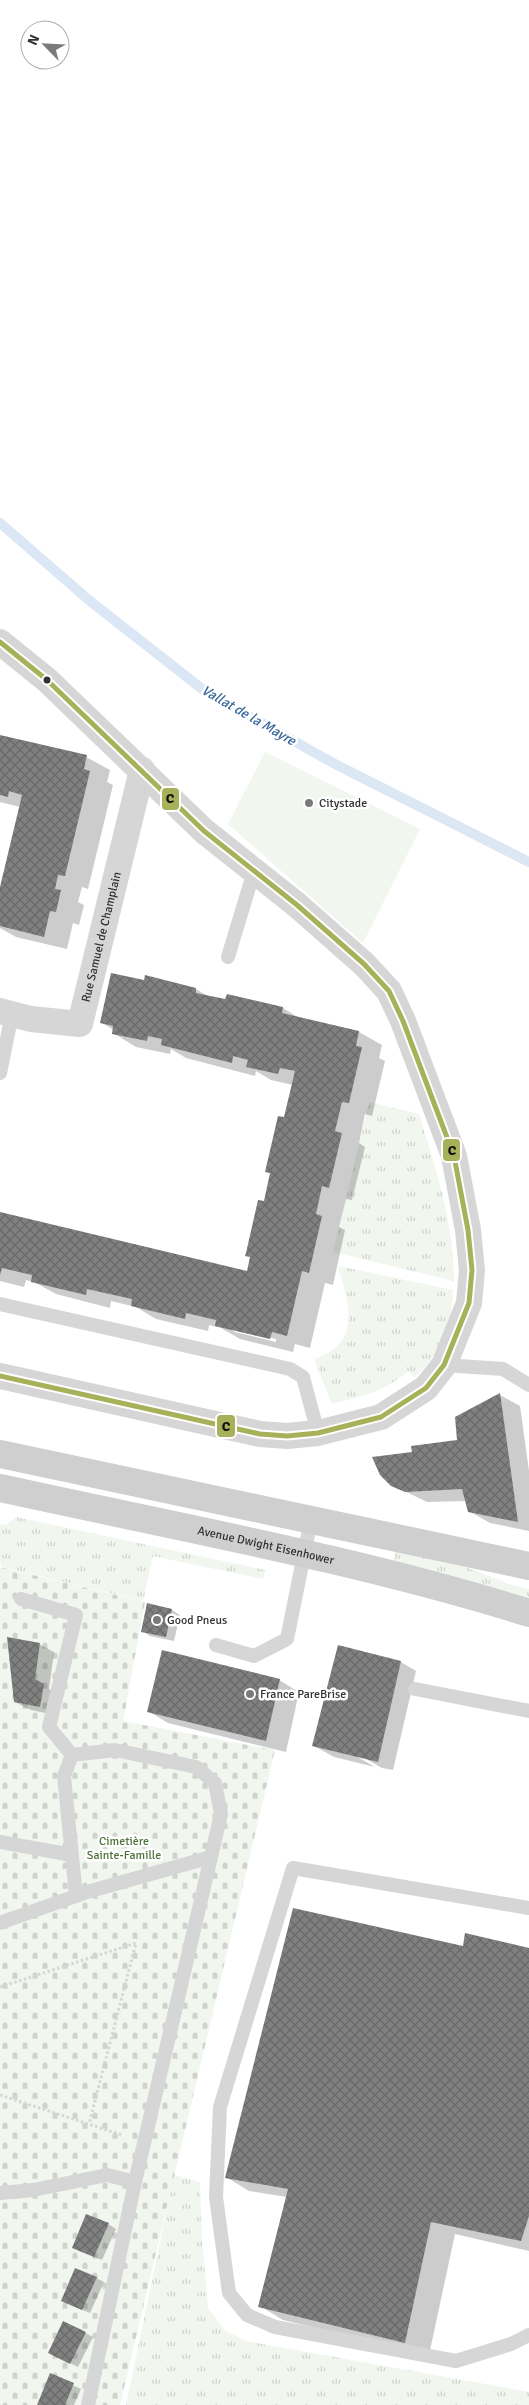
<svg xmlns="http://www.w3.org/2000/svg" width="529" height="2405" viewBox="0 0 529 2405" font-family="Signika,sans-serif">
<defs>
<pattern id="grass-tufts" width="24" height="20" patternUnits="userSpaceOnUse" patternTransform="scale(1.25)"><rect width="24" height="20" fill="#f1f6ee"/><path d="M3 7l-1-3M5 7V3M7 7l1-3M15 17l-1-3M17 17v-4M19 17l1-3" fill="none" stroke="#cfd3cd"/></pattern>
<pattern id="cemetery-stones" width="16" height="16" patternUnits="userSpaceOnUse" patternTransform="scale(1.25)"><rect width="16" height="16" fill="#f1f6ee"/><path d="M2 7V4a2 2 0 0 1 4 0v3zM10 15v-3a2 2 0 0 1 4 0v3z" fill="#cfd3cd"/></pattern>
<pattern id="building-cross-hatch" width="8" height="8" patternUnits="userSpaceOnUse" patternTransform="scale(1.25)"><rect width="8" height="8" fill="#808080"/><path d="M0 0l8 8M0 8l8-8" fill="none" stroke="#696969"/></pattern>
</defs>
<rect width="100%" height="100%" fill="#fff"/>
<g fill="url(#grass-tufts)">
<path d="M369,1102l50,12c17,55 35,109 35,167l-121,-29z"/>
<path d="M338,1266l115,24c-1,35 -13,65 -39,88l-5,-7c-24,20 -48,26 -77,33l-18,-45c49,-17 35,-54 24,-93z"/>
<polygon points="16,1517 265,1570 263,1579 153,1556 143,1601 2,1567 0,1561 0,1524 6,1525"/>
<polygon points="395,1549 435,1555 509,1584 529,1589 529,1603 393,1565"/>
<polygon points="174,2175 200,2182 202,2239 208,2308 225,2330 245,2341 529,2392 529,2405 126,2405"/>
</g>
<polygon fill="url(#cemetery-stones)" points="0,1567 145,1602 123,1721 275,1750 120,2405 0,2405"/>
<polygon fill="#f1f6ee" points="265,752 420,829 363,943 228,824"/>
<g fill="#0003" fill-rule="evenodd">
<polygon points="0,736 86,757 110,770 107,782 113,785 88,889 82,887 78,902 84,905 79,925 73,923 67,949 16,937 0,928 0,892 20,807 0,802"/>
<path d="M145,981l51,8 13,8 17,4 2,-5 55,12 16,10 60,14 23,13 -3,13 6,3 -13,55 -7,-2 -6,29 6,4 -13,53 -6,-1 -7,28 6,3 -12,55 -8,-2 -15,65 -15,-4 -2,8 -53,-13 -19,-11 -12,-3 -1,6 -52,-12 -20,-12 -25,-6 -1,7 -54,-14 -20,-11 -10,-3 -2,7 -24,-6v-67l248,58 3,-14 -4,-3 18,-53 6,-28 -5,-3 19,-52 8,-34 -22,-5 -15,-9 -1,5 -69,-18 -15,-9 -1,5 -34,-7 -23,-14 1,-3 -12,-7zM230,1328l46,11v3l-41,-10z"/>
<polygon points="500,1395 520,1406 529,1471 529,1531 490,1523 469,1511 467,1501 427,1502 392,1485 416,1452 459,1442"/>
<polygon points="148,1605 172,1610 180,1615 174,1641 150,1636 143,1631"/>
<polygon points="39,1644 54,1652 49,1689 59,1694 55,1715 31,1710 15,1702"/>
<polygon points="401,1662 416,1671 393,1770 382,1768 357,1754 356,1756 375,1767 334,1757 314,1746"/>
<polygon points="279,1680 299,1692 286,1752 168,1723 148,1711"/>
<polygon points="464,1947 529,1949 529,2251 455,2234 429,2355 283,2320 260,2306 287,2197 249,2191 226,2177"/>
<polygon points="108,2224 116,2229 102,2260 82,2252"/>
<polygon points="96,2278 104,2282 90,2313 70,2305"/>
<polygon points="85,2333 93,2337 78,2367 57,2357"/>
<polygon points="51,2375 81,2389 74,2405 38,2405"/>
</g>
<g fill="none" stroke-linecap="round" stroke-linejoin="round">
<polyline stroke="#dbe7f4" stroke-width="10" points="0,523 90,601 206,692 335,764 529,862"/>
</g>
<g fill="url(#building-cross-hatch)">
<polygon points="0,735 87,755 84,769 90,771 65,876 58,875 55,889 61,890 56,912 50,911 44,937 0,926 0,887 22,795 9,791 8,797 0,795"/>
<polygon points="111,973 144,980 145,975 196,988 196,993 225,999 227,994 283,1007 282,1013 359,1031 356,1046 362,1047 349,1103 342,1102 335,1131 342,1133 329,1188 322,1186 316,1214 322,1216 309,1273 302,1271 287,1336 272,1332 270,1339 215,1326 216,1320 186,1313 185,1319 131,1306 132,1299 87,1289 86,1295 31,1282 32,1275 2,1268 0,1275 0,1212 247,1271 250,1257 245,1256 246,1253 258,1200 264,1201 270,1173 265,1172 278,1116 284,1117 295,1071 280,1068 278,1074 246,1067 248,1060 233,1056 232,1063 161,1045 162,1039 148,1036 147,1041 112,1034 113,1026 100,1023"/>
<polygon points="500,1393 518,1522 468,1512 462,1489 405,1492 391,1486 380,1475 372,1457 412,1452 411,1446 457,1440 455,1417"/>
<polygon points="147,1603 172,1609 166,1637 141,1632"/>
<polygon points="7,1637 40,1643 35,1679 44,1684 40,1707 14,1702"/>
<polygon points="338,1645 401,1661 378,1762 312,1746"/>
<polygon points="162,1650 280,1679 266,1741 147,1712"/>
<polygon points="293,1908 463,1946 465,1933 529,1948 529,2216 521,2241 431,2222 405,2343 258,2307 288,2189 225,2178"/>
<polygon points="86,2214 109,2223 94,2257 72,2248"/>
<polygon points="75,2268 97,2277 82,2310 61,2301"/>
<polygon points="63,2321 86,2332 70,2364 48,2353"/>
<polygon points="50,2373 74,2383 65,2405 37,2405"/>
</g>
<g fill="none" stroke-linecap="round" stroke-linejoin="round">
<g stroke="#d6d6d6" stroke-width="3" stroke-dasharray="2.5 2.5" stroke-linecap="butt">
<polyline points="0,1987 136,1943 89,2124"/>
<polyline points="0,2095 122,2135"/>
</g>
<g stroke="#d6d6d6" stroke-width="14">
<polyline points="228,957 254,871"/>
<polyline points="0,1073 12,1014"/>
<polyline points="0,1304 290,1369 303,1377 318,1433"/>
<polyline points="444,1365 503,1369 529,1385"/>
<polyline points="21,1599 76,1615 49,1727 72,1755"/>
<polyline points="216,1645 254,1656 287,1639 311,1520"/>
<polyline points="415,1689 529,1711"/>
<polyline points="0,1842 72,1855"/>
<polyline points="76,1896 64,1776 72,1755 115,1750 196,1767 215,1783 221,1814 211,1857"/>
<polyline points="529,1908 293,1868 220,2107 216,2197 229,2293 247,2315 275,2327 456,2361 511,2344 529,2335"/>
<polyline points="0,1923 87,1892 211,1857 135,2182 88,2405"/>
<polyline points="0,2193 33,2190 107,2175 135,2182"/>
</g>
<g stroke="#d6d6d6" stroke-width="26">
<polyline points="0,642 47,680 204,831 297,905 364,964 389,991 403,1021 454,1156 468,1230 472,1270 469,1303 444,1365 426,1388 381,1417 318,1433 287,1436 260,1434 0,1376"/>
<path id="s1" d="M0,1011l31,8 49,5 62,-254"/>
</g>
<g stroke="#cfcfcf" stroke-width="28">
<polyline points="0,1454 529,1566"/>
<path id="s2" d="M0,1488c177,39 356,71 529,125"/>
</g>
<g stroke="#fff" stroke-width="9">
<polyline id="bus-1" points="0,642 47,680 204,831 297,905 364,964 389,991 403,1021 454,1156 468,1230 472,1270 469,1303 444,1365 426,1388 381,1417 318,1433 287,1436 260,1434 0,1376"/>
</g>
<use href="#bus-1" stroke="#a6b15a" stroke-width="5"/>
</g>
<circle fill="#323232" stroke="#fff" stroke-width="2" cx="47" cy="680" r="4.5"/>
<g fill="#7a7a7a" stroke="#fff" stroke-width="2">
<circle cx="309" cy="803" r="5"/>
<circle cx="157" cy="1620" r="5"/>
<circle cx="250" cy="1694" r="5"/>
</g>
<g text-anchor="middle" stroke-width="5" stroke-linejoin="round" paint-order="stroke">
<g font-size="12" fill="#323232" stroke="#fff" text-anchor="start">
<text x="319" y="807">Citystade</text>
<text x="167" y="1624">Good Pneus</text>
<text x="260" y="1698">France PareBrise</text>
</g>
<g font-size="12" fill="#323232" stroke="#fff">
<text dy="4" stroke="none"><textPath href="#s1" startOffset="171">Rue Samuel de Champlain</textPath></text>
<text dy="4" stroke="none"><textPath href="#s2" startOffset="272">Avenue Dwight Eisenhower</textPath></text>
</g>
<g font-size="12" fill="#4d723b" stroke="#fff">
<text x="124" y="1845">Cimetière<tspan x="124" dy="14">Sainte-Famille</tspan></text>
</g>
<g font-size="14" font-style="italic" fill="#39679c" stroke="#fff">
<text transform="translate(249 715) rotate(30)" y="5">Vallat de la Mayre</text>
</g>
</g>
<g stroke="#fff" stroke-width="2">
<rect x="161" y="787" width="19" height="24" rx="5" fill="#a6b15a"/>
<rect x="442" y="1138" width="19" height="24" rx="5" fill="#a6b15a"/>
<rect x="216" y="1414" width="20" height="24" rx="5" fill="#a6b15a"/>
</g>
<g font-size="14" text-anchor="middle" font-weight="bold" fill="#111">
<text x="170" y="803">C</text>
<text x="452" y="1155">C</text>
<text x="226" y="1431">C</text>
</g>
<g transform="translate(45 45) rotate(294)"><circle r="24" fill="#ffffff" stroke="#adadad"/>
<path d="M0-4L9 19L0 12L-9 19Z" fill="#7a7a7a"/>
<text y="-8" font-size="14" font-weight="bold" text-anchor="middle" fill="#323232">N</text>
</g>
</svg>
